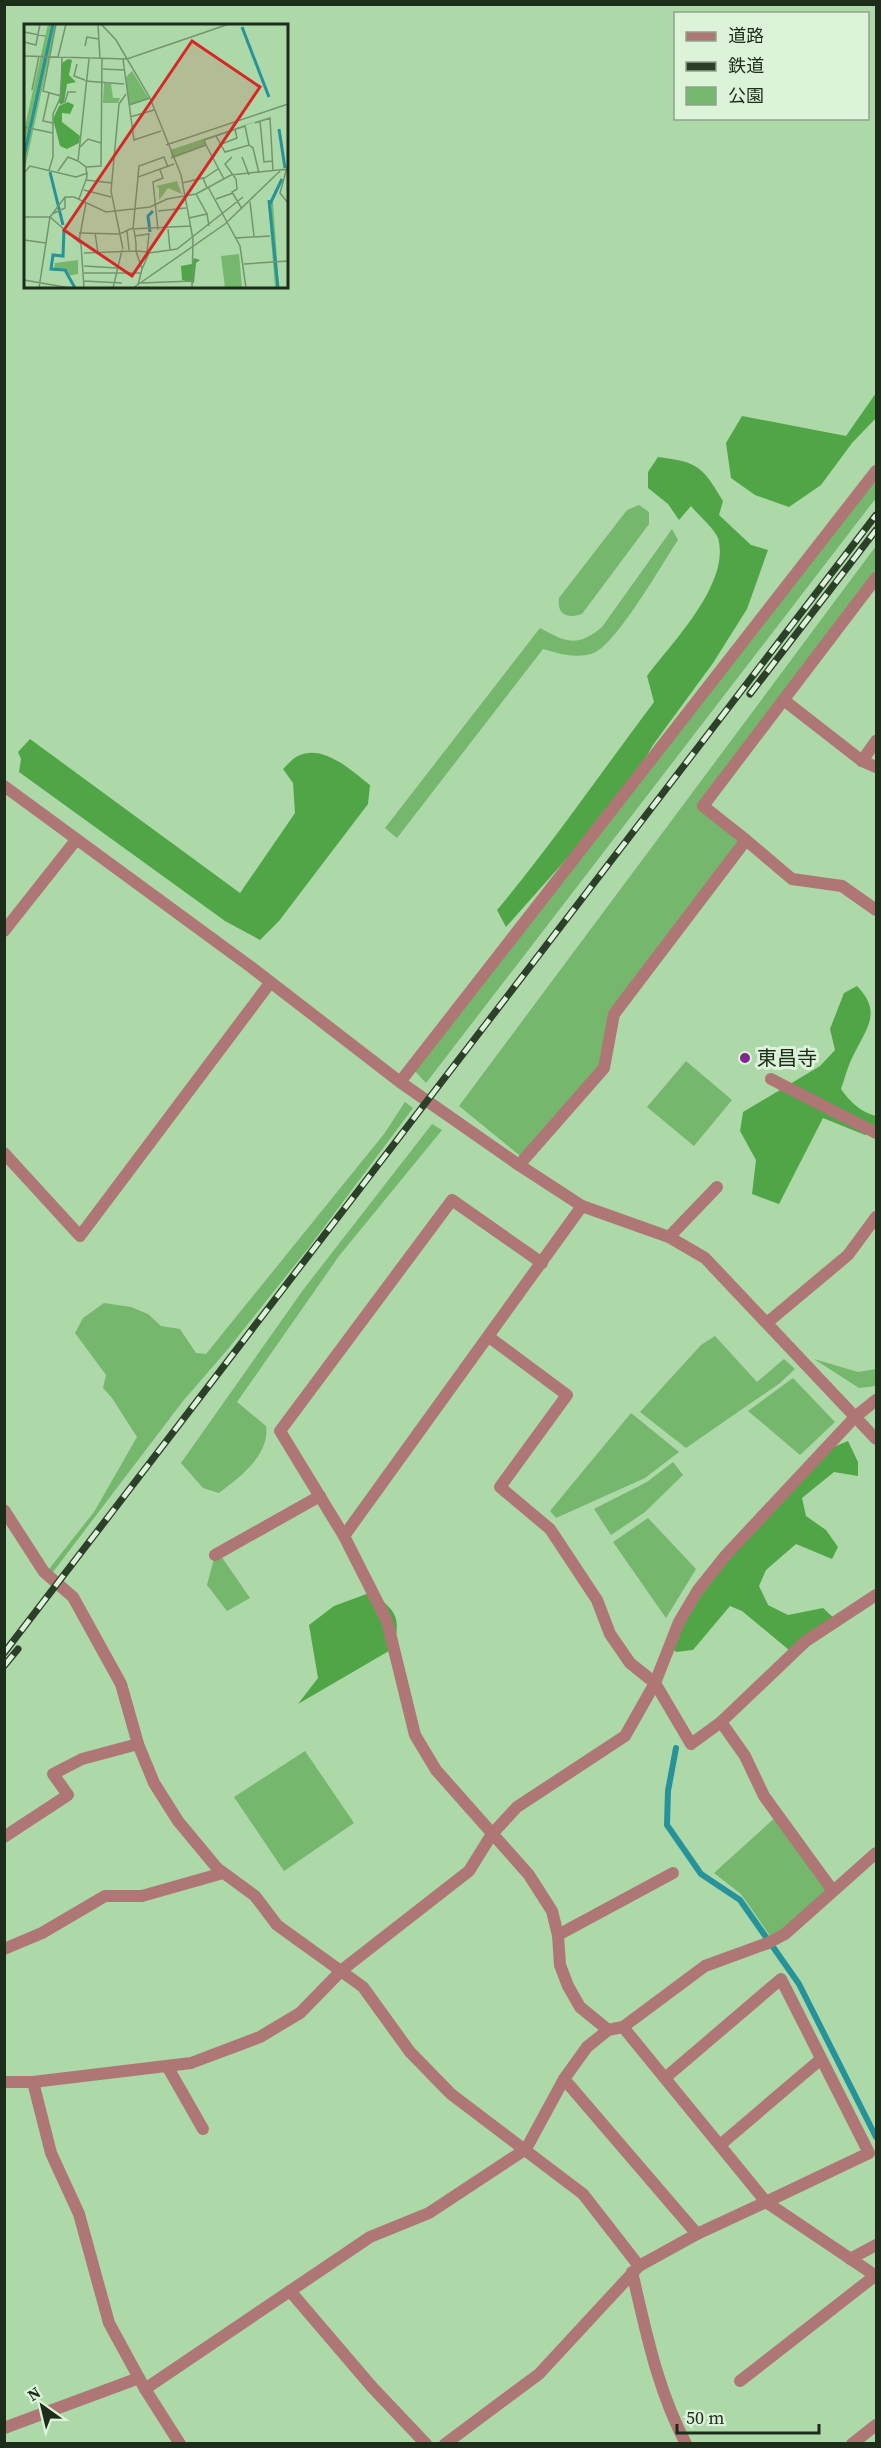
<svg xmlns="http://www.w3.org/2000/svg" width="881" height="2448" viewBox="0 0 881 2448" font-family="'Source Serif 4','Noto Sans JP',serif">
<rect width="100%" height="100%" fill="#add8a8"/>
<g fill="#74b76d">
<polygon points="876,471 876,498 426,1083 412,1068"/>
<path d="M639,505l10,7v12l-67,90c-15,5 -25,1 -23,-16l68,-88z"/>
<path d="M672,529l6,11c-16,24 -61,103 -84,113 -17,6 -34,1 -51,-4l-146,189 -12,-10 155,-200c26,14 37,20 62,-1z"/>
<polygon points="876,546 876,576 703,806 746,840 614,1014 604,1068 524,1159 459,1106"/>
<polygon points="686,1061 732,1100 694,1146 647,1107"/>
<polygon points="405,1102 413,1108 310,1246 228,1349 183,1401 53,1572 49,1569 94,1512 137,1437 112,1398 103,1388 106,1375 75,1333 83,1318 104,1303 131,1307 148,1314 161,1326 180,1329 196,1353 206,1354 384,1134"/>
<path d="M432,1124l10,6 -103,126 -102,146 29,24c4,29 -26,51 -47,67l-16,-5 -22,-25 122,-173z"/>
<polygon points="715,1336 757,1382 784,1359 795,1369 780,1383 686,1448 640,1412 701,1345"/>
<polygon points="814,1359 858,1372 876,1369 876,1386 859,1388"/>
<polygon points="793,1378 835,1422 800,1455 748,1411"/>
<polygon points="631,1413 679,1452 645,1478 556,1518 550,1511"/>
<polygon points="673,1462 683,1475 645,1512 611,1535 594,1509 647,1482"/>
<polygon points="648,1518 696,1569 666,1618 613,1542"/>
<polygon points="219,1553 250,1598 227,1611 207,1585 215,1555"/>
<polygon points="305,1751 354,1823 284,1871 234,1797"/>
<polygon points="778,1815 833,1891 773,1940 741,1894 714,1873"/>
</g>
<g fill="#50a647">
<polygon points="876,393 876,418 852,443 821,485 789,507 755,495 731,478 726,443 742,416 846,436"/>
<path d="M658,457c40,5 44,9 65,44l-4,14 32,30 17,5 -21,59 -34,54 -60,82 -28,48 -119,134 -9,-17c56,-67 105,-139 157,-208l-7,-26c25,-33 84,-93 71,-138 -4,-10 -20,-23 -27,-32l-12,14 -11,-16 -20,-16v-16z"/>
<path d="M30,739l210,154 55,-80 -2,-30 -10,-14c4,-4 9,-10 15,-13 25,-13 54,15 72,29l-2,19 -89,117 -19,19 -35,-19 -206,-149 2,-13 -3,-7z"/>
<path d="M857,986c24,25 12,39 -3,68 -6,11 -9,24 -13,35 9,13 20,23 35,27v15l-11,4 -42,-17 -44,86 -27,-10 4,-34 -16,-29 3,-19 77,-46 15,-16 -5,-21 14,-36z"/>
<polygon points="848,1441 858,1462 858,1476 834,1472 802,1498 806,1516 826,1530 838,1547 832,1559 796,1544 766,1570 759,1586 768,1605 788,1615 823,1608 837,1621 789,1650 742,1611 730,1606 693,1650 676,1652 669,1645 696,1594 824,1451"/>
<path d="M372,1592c24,20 29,23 22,56l-96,56 20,-26 -9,-53 25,-19z"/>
</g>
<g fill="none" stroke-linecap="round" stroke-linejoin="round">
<polyline stroke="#26939b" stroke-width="6" points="676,1748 668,1791 667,1825 701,1874 740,1900 799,1984 876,2137"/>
<g stroke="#ae7775" stroke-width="12">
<polyline points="785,701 862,761 876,767"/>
<polyline points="862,761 876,741"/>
<polyline points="746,840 792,879 842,886 876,910"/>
<polyline points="4,931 76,840"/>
<polyline points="771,1079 876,1133"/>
<polyline points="400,1082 876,471"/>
<polyline points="4,1153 80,1236 270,983"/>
<polyline points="519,1165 604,1068 614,1014 746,840 703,806 876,578"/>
<polyline points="582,1206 344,1536 387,1621 415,1735 436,1770 529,1875 552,1911 558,1935 560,1965 568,1986 580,2007 608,2030"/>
<polyline points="669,1237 717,1187"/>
<polyline points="768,1322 848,1255 876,1217"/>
<polyline points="489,1337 567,1395 500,1487 550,1529 597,1600 610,1634 630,1663 655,1683 691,1744 721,1722 745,1756 764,1796 833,1891"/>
<polyline points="4,1510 44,1572 73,1597 121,1684 138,1744 154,1783 178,1821 217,1868 255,1896 277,1925 363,1987 410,2052 451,2094 583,2194 639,2266"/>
<polyline points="344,1536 280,1431 452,1200 542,1263"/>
<polyline points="215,1555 320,1496"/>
<polyline points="721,1722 806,1641 876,1595"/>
<polyline points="4,1837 68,1795 53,1774 82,1759 138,1744"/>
<polyline points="558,1935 673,1873"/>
<polyline points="4,1949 42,1933 105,1896 142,1896 223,1873"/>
<path d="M623,2027c47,58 95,116 143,175l103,-49 -88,-174 -116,99"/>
<polyline points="167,2066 203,2129"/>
<polyline points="564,2079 697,2234"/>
<polyline points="4,2082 33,2082 191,2063 260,2037 300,2013 342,1970 469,1871 492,1834 517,1807 625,1736 655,1683 679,1622 698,1590 726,1555 855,1417 876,1400"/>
<polyline points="33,2082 51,2153 79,2214 109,2323 145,2389 180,2444"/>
<polyline points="720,2145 821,2059"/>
<polyline points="850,2259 876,2245"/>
<path d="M632,2272c14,59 25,117 54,172"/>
<polyline points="290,2291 372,2387 426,2444"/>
<polyline points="740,2381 876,2275"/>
<polyline points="145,2389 370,2237 429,2213 526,2149 564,2079 587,2047 608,2030 623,2027 705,1966 768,1943 785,1934 876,1853"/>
<polyline points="4,2428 139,2378"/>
<polyline points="445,2444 539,2374 639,2266 697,2234 766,2202 876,2276"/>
<polyline points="852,2444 876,2425"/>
</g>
<polyline stroke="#ae7775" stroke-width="12" points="4,786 251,967 400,1082 519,1165 582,1206 669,1237 705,1258 876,1439"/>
<g stroke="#2b3f29" stroke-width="7">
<g id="rail">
<polyline points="750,694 876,530"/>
<polyline points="4,1653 876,515"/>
<polyline points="4,1666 18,1649"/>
</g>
</g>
<use href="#rail" stroke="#dcf2d9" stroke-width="4.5" stroke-dasharray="14" stroke-linecap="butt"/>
</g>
<circle fill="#822591" stroke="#dcf2d9" stroke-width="2" cx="745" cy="1058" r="6"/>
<g text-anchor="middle" stroke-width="6" stroke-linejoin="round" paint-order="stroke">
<g font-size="20" fill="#1c2d1a" stroke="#dcf2d9" text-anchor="start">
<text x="757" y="1065">東昌寺</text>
</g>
</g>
<g transform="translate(24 24)">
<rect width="264" height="264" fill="#add8a8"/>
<path d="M24,0h8l-32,149 1,-47zM108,47l17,28 -20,6 -3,-28zM80,59l7,1 2,14h7l-2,5h-15zM251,91l-71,25 2,5 -34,13 -2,-8zM153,157l5,13 -14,-6 -9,12v-12l-3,-2zM244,177h5l6,87h-4zM215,230l3,34h-17l-4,-32zM54,236v14l-11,2 -2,-8 -11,1 1,-6z" fill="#74b76d"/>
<path d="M44,35l4,1 -3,15 7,7 -9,2 -3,19h-5l3,-40zM44,78l6,3 -4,9 -8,-1v9l18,14 -1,7 -12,6 -7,-3 -7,-27 6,-13zM170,234l6,2 -4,3 -2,20 -12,-3 -1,-14 11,-2z" fill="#50a647"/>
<path fill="none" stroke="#26939b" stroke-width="3" d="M218,3l27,70M255,105l6,39M0,132l29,-132M26,148l13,53M245,176l9,88M246,180l12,-25M40,206l-1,26 -10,-1 -2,14 14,1 10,18M126,208l-2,-16 5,-5"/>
<path fill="none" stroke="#73946f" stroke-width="1.5" d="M74,0l2,35M77,0l15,16 34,58 31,77 12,64 -1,49M0,8l21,4M0,18l12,3 4,-21M61,22l2,-9 12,2M0,32l103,3 102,-35M34,33l8,-33M99,35l11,81 27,-9M53,40l-3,12 11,4M79,45l21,1M61,57l39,3M8,66l7,-34M25,69l-6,28 10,2M37,72l1,-39M36,80l5,-2 3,-10h8M105,81l21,-7M106,93l24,-7M236,97l4,41 8,-1M231,99l15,-5 3,53M0,103l29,6M192,112l9,16 24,-7 4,3 6,25M142,121l122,-41M182,121l18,34M195,121l18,-7 -2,-9M56,123l8,-8 13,4M208,133l-7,7 11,15 1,10 -5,3 10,17M218,133l7,18M147,134l35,-13 -2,-5 41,-14 4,19M264,140l-8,29 8,10M62,143l15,-1 1,-107M25,146l4,-13v-43l8,-18 -18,-5 13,-67M34,147l10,-14 10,4M0,149l6,-7 46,11 12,-4M114,153l1,-11 25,-9 4,10M179,155l15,-10M62,156l26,3M158,159l21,-5 4,10M184,163l32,59 6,42M60,166l27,7M172,170l11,20M55,175l8,-22 -1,-10 -8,-6 11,-102M192,175l17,-6M226,178l4,34M134,187l28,-3M28,190l13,-6v-11M0,193h26l31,27 3,44M165,194l18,-4 2,12M109,205l5,-52 36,-13M144,205l2,21M110,206l1,6 1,8v7l11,1 2,-18 -14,2M134,206l-5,-48 10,-4 -3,-8M103,207l2,19M55,209l41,1 10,-5 61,-3M71,209l3,20M211,214l35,-2M0,216l22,3M55,217l7,-38M99,225l-12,-58 8,-87 7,-10M60,229l52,-2 6,18 -4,16M220,240l44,-3M60,242l33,2M118,245l7,-16 28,-4 66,-52M60,249h57M0,256l46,8M60,257l38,2M117,259l51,-2M15,264l11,-71 15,-20h9l32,15 44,-5 17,-8 29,-5 35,-19 57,-6M89,264l9,-38M109,264l92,-64 55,-53"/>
<path fill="#d62828" fill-opacity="0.15" stroke="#d62828" stroke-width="3" d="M168,17l68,46 -128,189 -68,-46z"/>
<rect width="264" height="264" fill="none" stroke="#1c2d1a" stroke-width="3"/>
</g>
<rect width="881" height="2448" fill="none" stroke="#1c2d1a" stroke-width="12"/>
<rect x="674" y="12" width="195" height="108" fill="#dcf2d9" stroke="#8fa38d" stroke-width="1.5"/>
<rect x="686" y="32" width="30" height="9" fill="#ae7775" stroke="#8fa38d" stroke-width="1.5"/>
<text x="728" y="42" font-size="18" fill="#1c2d1a">道路</text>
<rect x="686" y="62" width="30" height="9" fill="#2b3f29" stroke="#8fa38d" stroke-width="1.5"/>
<text x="728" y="72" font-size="18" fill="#1c2d1a">鉄道</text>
<rect x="686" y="87" width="30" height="18" fill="#74b76d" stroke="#8fa38d" stroke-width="1.5"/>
<text x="728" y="102" font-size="18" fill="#1c2d1a">公園</text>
<g transform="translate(42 2406) rotate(326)" stroke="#dcf2d9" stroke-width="4.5" paint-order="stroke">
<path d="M0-4.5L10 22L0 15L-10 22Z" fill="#1c2d1a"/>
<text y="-9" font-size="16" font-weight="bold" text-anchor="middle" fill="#1c2d1a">N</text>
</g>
<path d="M677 2424v9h142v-9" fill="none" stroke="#1c2d1a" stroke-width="3"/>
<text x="686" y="2424" font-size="18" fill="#1c2d1a" stroke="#dcf2d9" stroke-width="4.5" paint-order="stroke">50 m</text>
</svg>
